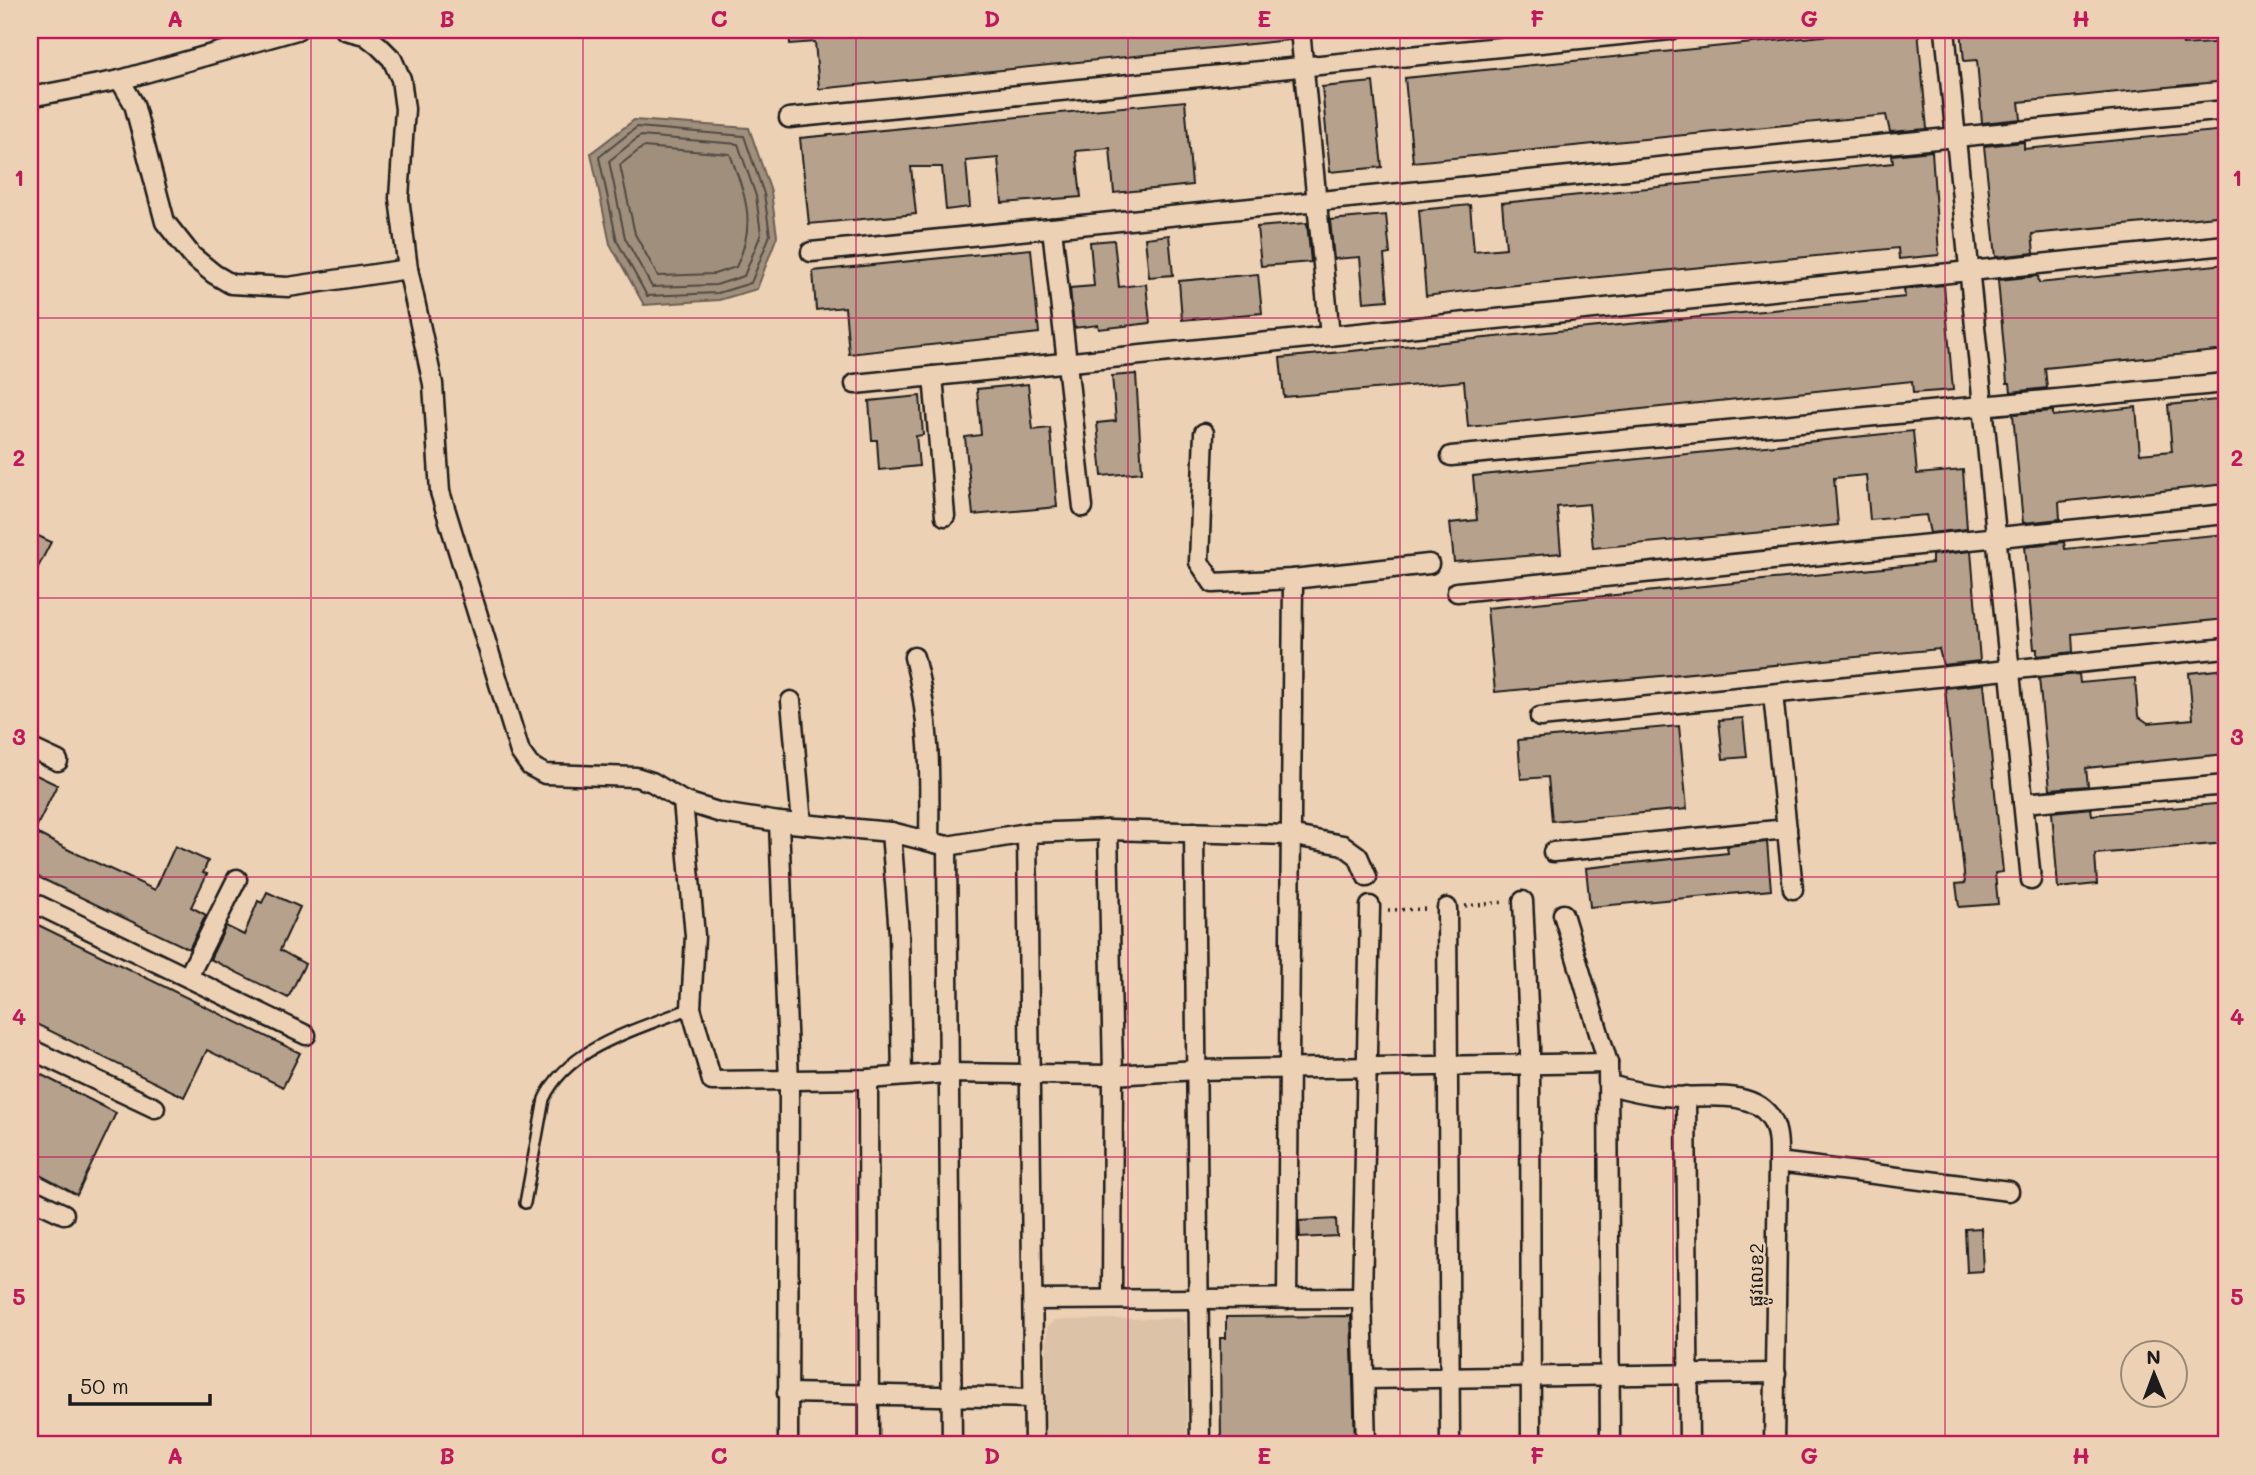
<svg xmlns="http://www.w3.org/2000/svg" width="2256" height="1475" viewBox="0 0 2256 1475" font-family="Mali,'Noto Sans Khmer',sans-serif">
<rect width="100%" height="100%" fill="#edd1b4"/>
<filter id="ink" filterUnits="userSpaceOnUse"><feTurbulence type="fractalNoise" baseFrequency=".0143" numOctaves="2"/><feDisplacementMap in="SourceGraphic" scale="14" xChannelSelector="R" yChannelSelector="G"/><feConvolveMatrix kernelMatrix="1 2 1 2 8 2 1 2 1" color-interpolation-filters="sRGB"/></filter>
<g filter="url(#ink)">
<polygon fill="#dcc3a8" points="1180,1318 1186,1323 1187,1445 1045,1445 1047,1327 1054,1320"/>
<polygon fill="#a08f7c" stroke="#6b6156" stroke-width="2" points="634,120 749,128 771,192 777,236 757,289 719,300 644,305 610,244 591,153"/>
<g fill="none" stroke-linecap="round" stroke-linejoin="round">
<g stroke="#514a42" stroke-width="2">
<polygon points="637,127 744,136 764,194 770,235 751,283 718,293 647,296 617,241 599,157"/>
<polygon points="640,136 738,144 756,196 761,234 744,276 716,285 652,287 625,238 609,161"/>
<path d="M643,147l87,7c16,44 27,69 6,113l-22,7 -56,2 -23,-42 -15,-69z"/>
</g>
</g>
<g fill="#b6a18d" stroke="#1c1c1c" stroke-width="2">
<polygon points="789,30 1289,30 1289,40 819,89 815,42 790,44"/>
<polygon points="1883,30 1918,30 1927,129 1890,132 1886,115 1413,162 1405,78"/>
<polygon points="1961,30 2181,30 2183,45 2226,42 2226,81 2019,102 2021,119 1982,123 1977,60 1964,61"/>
<polygon points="1373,82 1382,167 1330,172 1322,87"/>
<polygon points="1185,101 1192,185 1114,193 1110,148 1076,151 1081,197 1002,203 998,158 966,161 970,207 946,210 942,167 911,167 916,214 809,224 800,138"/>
<polygon points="2226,130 2226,215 2032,234 2034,253 1996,257 1984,146 2024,142 2024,149"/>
<polygon points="1932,151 1939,255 1899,259 1898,248 1506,286 1426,296 1419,210 1470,205 1474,251 1506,248 1502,203 1893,163 1892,155"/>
<polygon points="1386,215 1390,254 1384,255 1388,300 1364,302 1360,257 1334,259 1330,220"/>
<polygon points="1307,223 1311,262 1261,266 1257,227"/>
<polygon points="1169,235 1173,275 1149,277 1145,238"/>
<polygon points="1114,240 1119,287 1146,284 1150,323 1099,329 1098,325 1074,328 1070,288 1094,286 1090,242"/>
<polygon points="1031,249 1039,333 849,354 845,307 816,310 813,271"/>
<polygon points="2226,264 2226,350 2045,368 2047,388 2011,392 2010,383 2007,383 1998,280 2038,276 2039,283"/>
<polygon points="1258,274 1262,313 1182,320 1179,281"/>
<polygon points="1944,285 1953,390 1913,393 1912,381 1468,427 1464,381 1284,397 1280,358 1905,297 1904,289"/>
<polygon points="1136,374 1142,472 1102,476 1097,423 1116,421 1112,376"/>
<polygon points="1028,384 1033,430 1050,428 1057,507 973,515 965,437 981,435 977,389"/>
<polygon points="920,396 923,435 916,436 919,466 879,470 877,440 872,440 869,401"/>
<polygon points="2226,399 2226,437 2223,438 2226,484 2059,502 2060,519 2023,523 2013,414 2053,411 2053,416 2136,407 2140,454 2172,451 2168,405"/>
<polygon points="1913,431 1917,474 1963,470 1967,529 1930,533 1926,515 1870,520 1866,475 1834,478 1838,525 1593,548 1589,504 1557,507 1561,553 1454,562 1450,523 1477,520 1473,476"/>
<polygon points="30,532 51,542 30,583"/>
<polygon points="2226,534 2226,619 2072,634 2073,652 2037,656 2037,649 2034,649 2025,546 2064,542 2065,549"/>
<polygon points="1971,551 1980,661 1943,665 1939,649 1495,692 1487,608 1932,563 1932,555"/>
<polygon points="2226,669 2226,754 2086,768 2088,786 2050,789 2039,678 2079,674 2080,683 2135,678 2138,716 2148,723 2193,719 2189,673"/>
<polygon points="1984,684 2003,872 1995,873 1998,904 1959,907 1956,884 1965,883 1945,688"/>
<polygon points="1743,718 1747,757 1723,759 1719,720"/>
<polygon points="1679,726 1687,809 1552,821 1548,777 1521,779 1518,740"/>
<polygon points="30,772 57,785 34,832 71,851 155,890 175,846 208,861 203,873 207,874 191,907 206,915 189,949 30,873"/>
<polygon points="2226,803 2226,843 2095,854 2097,884 2058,888 2052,812 2091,808 2092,815"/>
<polygon points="1767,842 1771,890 1590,907 1586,868 1728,853 1727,846"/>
<polygon points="267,892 300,907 280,950 305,964 288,998 210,959 226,926 244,935 258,901 262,903"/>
<polygon points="30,921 300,1053 283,1087 207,1050 184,1097 30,1021 30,980 36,967 30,964"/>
<polygon points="30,1069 116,1113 77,1195 30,1170"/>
<polygon points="1336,1219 1337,1236 1300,1238 1299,1221"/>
<polygon points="1981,1228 1983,1271 1967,1272 1965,1229"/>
<polygon points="1351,1316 1355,1445 1221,1445 1220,1338 1226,1338 1226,1317"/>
</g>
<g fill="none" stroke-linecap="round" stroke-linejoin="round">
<g stroke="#1c1c1c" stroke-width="14">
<path id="lane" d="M525,1203l19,-104c25,-54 96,-70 147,-91"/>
</g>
<g stroke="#1c1c1c" stroke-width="23">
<g id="street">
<polyline points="345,30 365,35 379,46 392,59 401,79 405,109 399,198 408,269 433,384 440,492 520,752 530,766 545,774 636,777 652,782 683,801 721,813 779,822 891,832 947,846 1027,833 1108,830 1289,835 1343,845 1358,856 1367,877"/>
<polyline points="1300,30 1330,336"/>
<polyline points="1945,30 2031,880"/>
<polyline points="120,80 134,104 165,222 192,256 214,274 231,284 288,287 408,269"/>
<polyline points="30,97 120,80 297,30"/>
<polyline points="789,118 1670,30"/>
<polyline points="1052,228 1083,507"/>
<polyline points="811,252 2226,110"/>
<polyline points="933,376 945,516"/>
<polyline points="855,384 2226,245"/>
<polyline points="1204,433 1199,562 1213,583 1293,579 1429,564"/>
<polyline points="1451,456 2226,383"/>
<polyline points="1457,592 2226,514"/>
<path d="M914,657c17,64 16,119 15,184"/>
<polyline points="1773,694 1793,889"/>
<polyline points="791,701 802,824"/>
<polyline points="1540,717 2226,648"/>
<polyline points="30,748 58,761"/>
<polyline points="683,801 695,936 691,1008 712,1081 868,1079 947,1073 1113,1075 1197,1070 1608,1063"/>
<polyline points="2023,803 2226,785"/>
<polyline points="779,822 789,1082 788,1445"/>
<polyline points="1108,830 1113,1075 1112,1299"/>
<polyline points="891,832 899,934 902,1075"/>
<polyline points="1194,832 1200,1445"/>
<polyline points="1027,833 1034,1445"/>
<polyline points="947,846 952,1445"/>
<polyline points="1553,852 1787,829"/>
<polyline points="30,901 306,1035"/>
<polyline points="1523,901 1530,1047 1531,1445"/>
<polyline points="1447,908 1450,1445"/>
<polyline points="1563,914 1608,1063 1610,1445"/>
<polyline points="188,977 237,879"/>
<polyline points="30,1049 155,1108"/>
<polyline points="868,1079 869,1445"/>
<path d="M1610,1085c18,5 36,9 54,11 32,4 88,-11 108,24 7,13 6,28 6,42l-4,283"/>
<polyline points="1686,1096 1689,1445"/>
<polyline points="1778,1162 2009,1191"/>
<polyline points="30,1198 64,1214"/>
<polyline points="1287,1299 1293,579"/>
<polyline points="1034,1300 1362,1298"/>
<polyline points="1366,1379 1776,1373"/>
<polyline points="787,1393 1034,1398"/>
<polyline points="1366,1445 1362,1298 1370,906"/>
</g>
</g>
<g stroke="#1c1c1c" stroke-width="3.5" stroke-dasharray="2 5" stroke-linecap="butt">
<polyline points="1465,906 1506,902"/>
<polyline points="1388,910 1430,909"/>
</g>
<use href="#lane" stroke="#edd1b4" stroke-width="9"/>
<use href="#street" stroke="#edd1b4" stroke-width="18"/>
</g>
</g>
<path fill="none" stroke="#c2185b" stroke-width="2" stroke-opacity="0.55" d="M311,30v1415M583,30v1415M856,30v1415M1128,30v1415M1400,30v1415M1673,30v1415M1945,30v1415M30,318h2196M30,598h2196M30,877h2196M30,1157h2196"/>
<g text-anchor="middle" stroke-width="5" stroke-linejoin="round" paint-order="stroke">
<g font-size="19" fill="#1c1c1c" stroke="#edd1b4">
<text transform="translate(1756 1275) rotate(-89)" y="7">ផ្លូវលេខ2</text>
</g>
</g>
<rect width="2256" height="1475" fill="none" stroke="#edd1b4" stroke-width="77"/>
<g transform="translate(2154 1374) rotate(359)"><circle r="33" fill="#edd1b4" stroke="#998977" stroke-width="2"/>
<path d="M0-5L12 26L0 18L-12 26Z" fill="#1c1c1c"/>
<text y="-10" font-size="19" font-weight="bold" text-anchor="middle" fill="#1c1c1c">N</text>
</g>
<path d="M70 1394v10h140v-10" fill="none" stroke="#1c1c1c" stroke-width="3.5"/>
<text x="80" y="1394" font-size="21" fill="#1c1c1c" stroke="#edd1b4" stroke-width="5" paint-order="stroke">50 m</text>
<rect x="38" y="38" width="2180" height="1398" fill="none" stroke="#c2185b" stroke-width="2.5"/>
<g font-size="23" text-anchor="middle" font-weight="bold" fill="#c2185b">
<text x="175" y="27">A</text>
<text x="447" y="27">B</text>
<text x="719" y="27">C</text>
<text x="992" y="27">D</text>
<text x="1264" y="27">E</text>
<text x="1537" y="27">F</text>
<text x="1809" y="27">G</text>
<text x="2081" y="27">H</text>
<text x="19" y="186">1</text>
<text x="2237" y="186">1</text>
<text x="19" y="466">2</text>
<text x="2237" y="466">2</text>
<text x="19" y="745">3</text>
<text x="2237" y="745">3</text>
<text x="19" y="1025">4</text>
<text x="2237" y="1025">4</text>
<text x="19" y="1305">5</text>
<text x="2237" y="1305">5</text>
<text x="175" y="1464">A</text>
<text x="447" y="1464">B</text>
<text x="719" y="1464">C</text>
<text x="992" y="1464">D</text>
<text x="1264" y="1464">E</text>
<text x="1537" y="1464">F</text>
<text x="1809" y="1464">G</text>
<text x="2081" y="1464">H</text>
</g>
</svg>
